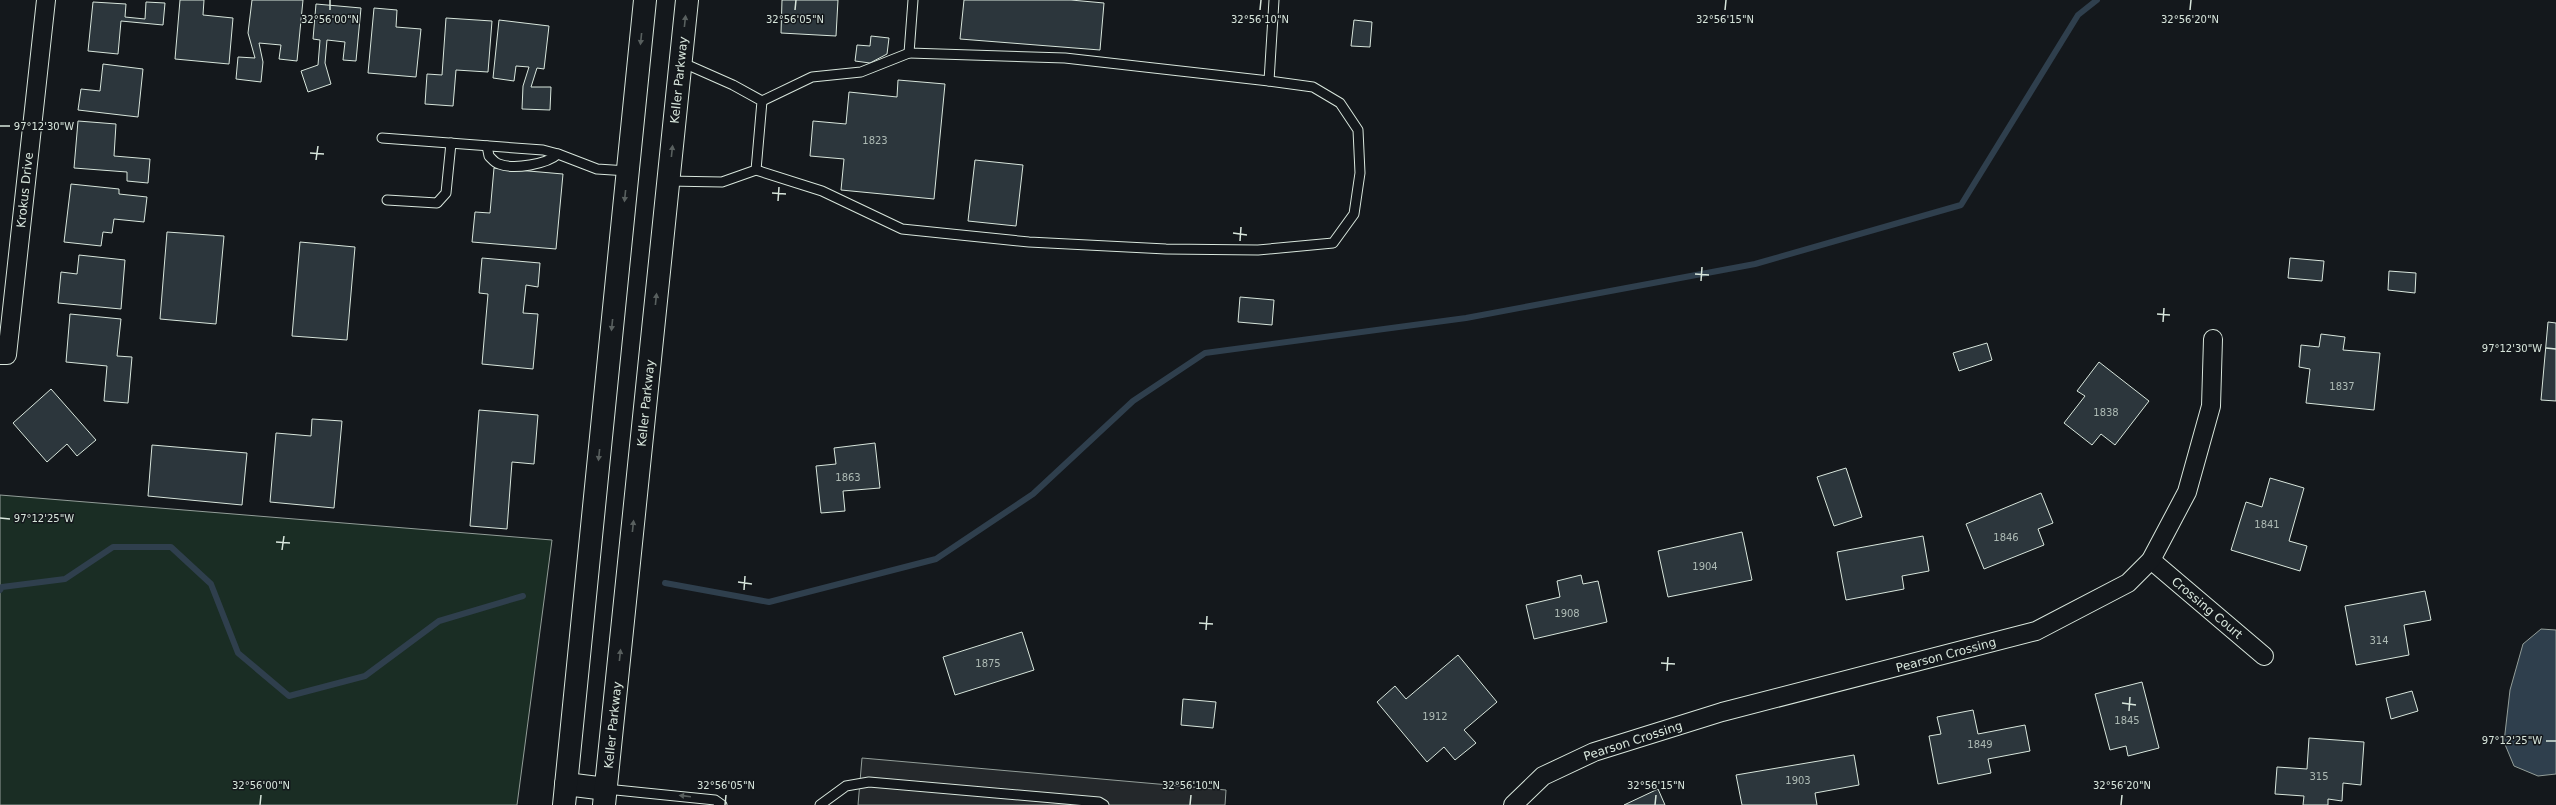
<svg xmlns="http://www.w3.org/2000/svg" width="2556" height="805" viewBox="0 0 2556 805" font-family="'DejaVu Sans',sans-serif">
<rect width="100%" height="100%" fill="#14181c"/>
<polygon fill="#1a2d24" stroke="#939e99" points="0,495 552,540 517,805 0,805"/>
<polygon fill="#24282b" stroke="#939e99" points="862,758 1226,790 1225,805 858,805"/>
<polygon fill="#2f3f4d" stroke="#939e99" points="2541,629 2556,630 2556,774 2538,776 2514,766 2504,742 2510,690 2523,644"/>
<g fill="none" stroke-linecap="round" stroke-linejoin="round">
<g stroke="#2f3f4d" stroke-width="6">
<polyline points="665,583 769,602 936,559 1033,494 1133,401 1205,353 1466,318 1755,264 1961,205 2078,15 2097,0"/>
<polyline points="0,590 2,587 65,579 113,547 171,547 211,584 238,653 289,696 365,676 439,621 523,596"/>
</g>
</g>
<g fill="#2c363c" stroke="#d8e6dc">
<polygon points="180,0 204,0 203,15 233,18 229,64 175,59"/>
<polygon points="252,0 303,0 297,61 279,59 281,45 259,43 263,62 261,82 236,79 238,57 255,58 248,33"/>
<polygon points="782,0 838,0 836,36 781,33"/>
<polygon points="964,0 1071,0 1104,3 1100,50 960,39"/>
<polygon points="93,2 126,4 125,17 145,19 146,2 165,3 163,25 121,21 118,54 88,51"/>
<polygon points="316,4 361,8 356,61 343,60 345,42 327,40 325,63 331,84 308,92 301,71 318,65 320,40 313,39"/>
<polygon points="374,8 397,10 396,27 421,29 416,77 368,73"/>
<polygon points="446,18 492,21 488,72 456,70 453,106 425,104 427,74 442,75"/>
<polygon points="499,20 549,26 544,69 537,68 531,87 551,87 550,110 522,109 523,86 529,67 516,66 514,81 493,78"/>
<polygon points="1354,20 1372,22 1370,47 1351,46"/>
<polygon points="871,36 889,38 887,54 870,63 855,61 857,45 870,46"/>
<polygon points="103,64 143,69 138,117 78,110 81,89 100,91"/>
<polygon points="898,80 945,84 934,199 841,190 844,159 810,156 813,121 846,124 849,92 897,97"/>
<polygon points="78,121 116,124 114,156 150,159 148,183 127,181 127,172 74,168"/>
<polygon points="975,160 1023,165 1016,226 968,221"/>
<polygon points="494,168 563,174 556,249 472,242 475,212 490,213"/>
<polygon points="71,184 119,189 119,194 147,197 144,222 114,219 112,233 103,232 101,246 64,242"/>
<polygon points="167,232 224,236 216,324 160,319"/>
<polygon points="300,242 355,247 347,340 292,336"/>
<polygon points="79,255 125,260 121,309 58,303 61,272 77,274"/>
<polygon points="482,258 540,263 538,287 526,285 523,313 538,314 533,369 482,364 488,294 479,293"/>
<polygon points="2290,258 2324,261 2322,281 2288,278"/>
<polygon points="2389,271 2416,273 2415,293 2388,290"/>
<polygon points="1240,297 1274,300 1272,325 1238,322"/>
<polygon points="70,314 121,319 117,356 132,357 128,403 104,401 107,366 66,362"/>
<polygon points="2548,322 2556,323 2556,401 2541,400"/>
<polygon points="2321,334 2345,337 2343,350 2380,353 2374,410 2306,403 2310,369 2299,367 2301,345 2319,347"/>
<polygon points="1987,343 1992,360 1959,371 1953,353"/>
<polygon points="2099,362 2149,401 2115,445 2101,434 2092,445 2064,423 2085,396 2077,391"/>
<polygon points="51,389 96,440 77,456 67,444 47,462 13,423"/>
<polygon points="479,410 538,415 534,464 512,462 507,529 470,526"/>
<polygon points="312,419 342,421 334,508 270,502 276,433 311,436"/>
<polygon points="875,443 880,488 843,491 845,511 821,513 816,466 836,464 834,448"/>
<polygon points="152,445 247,453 242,505 148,496"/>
<polygon points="1846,468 1862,517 1834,526 1817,477"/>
<polygon points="2270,478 2304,488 2289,541 2307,546 2300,571 2231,550 2246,502 2262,507"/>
<polygon points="2041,493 2053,523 2038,529 2044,545 1984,569 1966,524"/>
<polygon points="1742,532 1752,580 1668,597 1658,551"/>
<polygon points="1923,536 1929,571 1902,576 1904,589 1846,600 1837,552"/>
<polygon points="1581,575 1583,584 1598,581 1607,622 1534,639 1526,605 1560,597 1557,581"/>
<polygon points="2425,591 2431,620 2404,625 2409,655 2356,665 2345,606"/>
<polygon points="1022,632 1034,670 955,695 943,657"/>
<polygon points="1458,655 1497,702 1464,730 1476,743 1455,760 1444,747 1427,762 1377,702 1395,686 1406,699"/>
<polygon points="2142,682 2159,748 2128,756 2126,746 2110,750 2095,694"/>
<polygon points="2412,691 2418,711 2391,719 2386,698"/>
<polygon points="1183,699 1216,702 1213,728 1181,725"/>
<polygon points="1973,710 1978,734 2025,725 2030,751 1988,759 1991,773 1938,784 1929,736 1941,734 1937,717"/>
<polygon points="2309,738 2364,742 2361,785 2343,783 2342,801 2328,799 2328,805 2303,805 2304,796 2275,794 2277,767 2307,769"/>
<polygon points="1854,755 1859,785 1815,793 1817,805 1742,805 1736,775"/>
<polygon points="1658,789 1665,805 1624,805"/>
</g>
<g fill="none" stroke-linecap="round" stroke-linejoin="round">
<g stroke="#d8e6dc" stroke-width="11">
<g id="service">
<polyline points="913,0 909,53 1065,58 1269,81 1274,0"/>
<polyline points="762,101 812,77 861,72 909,53"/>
<polyline points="382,138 543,150 558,154 597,169 628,171"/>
<path d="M487,146l2,10c3,3 6,7 10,8 15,6 48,0 59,-10"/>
<polyline points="756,170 822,191 902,229 1029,242 1166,249 1258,250 1333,243 1354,214 1360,173 1358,130 1340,103 1313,87 1269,81"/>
<polyline points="668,181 722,182 756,170 762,101 733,85 681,62"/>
<polyline points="387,200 437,203 446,193 451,143"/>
<polyline points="606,789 715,800 722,805"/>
<polyline points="820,805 846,786 869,782 1099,802 1104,805"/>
</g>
</g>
<g stroke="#d8e6dc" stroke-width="20">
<g id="minor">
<polyline points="0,355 7,355 46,0"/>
<polyline points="2151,560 2264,656"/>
<polyline points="1513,805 1543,776 1594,752 1722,712 2036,631 2128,583 2151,560 2187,492 2211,406 2213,339"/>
</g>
</g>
<g stroke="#d8e6dc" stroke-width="24">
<g id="primary">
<polyline points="566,784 606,789"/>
<polyline points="564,805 645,0"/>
<polyline points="604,805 687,0"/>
</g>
</g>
<use href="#service" stroke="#14181c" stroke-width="9"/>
<use href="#minor" stroke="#14181c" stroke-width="18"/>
<use href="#primary" stroke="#14181c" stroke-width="22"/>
</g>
<defs><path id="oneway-solid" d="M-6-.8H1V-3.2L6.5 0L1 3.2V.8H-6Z"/></defs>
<g fill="#59605f">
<use href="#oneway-solid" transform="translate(685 21) rotate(-84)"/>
<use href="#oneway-solid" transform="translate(641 39) rotate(96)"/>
<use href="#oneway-solid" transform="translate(672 151) rotate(-84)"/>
<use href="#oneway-solid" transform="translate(625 196) rotate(96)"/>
<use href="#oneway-solid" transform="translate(656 299) rotate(-84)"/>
<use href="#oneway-solid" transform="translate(612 325) rotate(96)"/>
<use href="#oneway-solid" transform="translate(599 455) rotate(96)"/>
<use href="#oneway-solid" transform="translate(633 526) rotate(-84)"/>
<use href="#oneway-solid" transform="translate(620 655) rotate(-84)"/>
<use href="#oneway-solid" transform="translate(685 796) rotate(-173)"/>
</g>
<path fill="none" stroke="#d8e6dc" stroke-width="1.5" d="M330,10v-10M795,10l1,-10M1260,10l1,-10M1725,10l1,-10M2190,10l1,-10M0,126h10M310,153l14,1M316,160l2,-14M772,193l14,1M778,201l1,-14M1233,233l14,2M1240,241l1,-14M1695,274l14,1M1701,281l1,-14M2157,314l13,1M2163,322l1,-14M2546,348l10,1M0,518l10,1M276,542l14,1M282,550l2,-14M738,582l14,2M744,590l1,-14M1199,623l14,1M1206,630l1,-14M1661,663l14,1M1667,671l1,-14M2122,703l14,2M2129,711l1,-14M2546,741h10M260,805l1,-10M725,805l1,-10M1190,805l1,-10M1655,805l1,-10M2121,805l1,-10"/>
<g text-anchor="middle" stroke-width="3" stroke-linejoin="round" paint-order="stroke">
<g font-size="10" fill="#adbab4">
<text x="875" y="144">1823</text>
<text x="2342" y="390">1837</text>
<text x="2106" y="416">1838</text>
<text x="848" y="481">1863</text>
<text x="2267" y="528">1841</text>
<text x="2006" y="541">1846</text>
<text x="1705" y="570">1904</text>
<text x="1567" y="617">1908</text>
<text x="2379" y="644">314</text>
<text x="988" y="667">1875</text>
<text x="1435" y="720">1912</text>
<text x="2127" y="724">1845</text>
<text x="1980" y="748">1849</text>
<text x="2319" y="780">315</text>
<text x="1798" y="784">1903</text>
</g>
<g font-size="12" fill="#d8e6dc" stroke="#14181c">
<text transform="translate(679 80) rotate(-84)" y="4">Keller Parkway</text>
<text transform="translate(25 190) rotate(-84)" y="4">Krokus Drive</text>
<text transform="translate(646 403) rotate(-84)" y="4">Keller Parkway</text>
<text transform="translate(2207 608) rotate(40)" y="4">Crossing Court</text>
<text transform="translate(1946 655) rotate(-15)" y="4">Pearson Crossing</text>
<text transform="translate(613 725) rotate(-84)" y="4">Keller Parkway</text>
<text transform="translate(1633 741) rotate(-18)" y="4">Pearson Crossing</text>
</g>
</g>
<g font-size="10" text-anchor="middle" fill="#d8e6dc" stroke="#14181c" stroke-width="3" stroke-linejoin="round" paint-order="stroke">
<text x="330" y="23">32°56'00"N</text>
<text x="795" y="23">32°56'05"N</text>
<text x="1260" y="23">32°56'10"N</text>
<text x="1725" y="23">32°56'15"N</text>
<text x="2190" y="23">32°56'20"N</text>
<text x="44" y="130">97°12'30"W</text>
<text x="2512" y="352">97°12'30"W</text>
<text x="44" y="522">97°12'25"W</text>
<text x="2512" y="744">97°12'25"W</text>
<text x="261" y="789">32°56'00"N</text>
<text x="726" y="789">32°56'05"N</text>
<text x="1191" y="789">32°56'10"N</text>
<text x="1656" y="789">32°56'15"N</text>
<text x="2122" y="789">32°56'20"N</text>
</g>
</svg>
